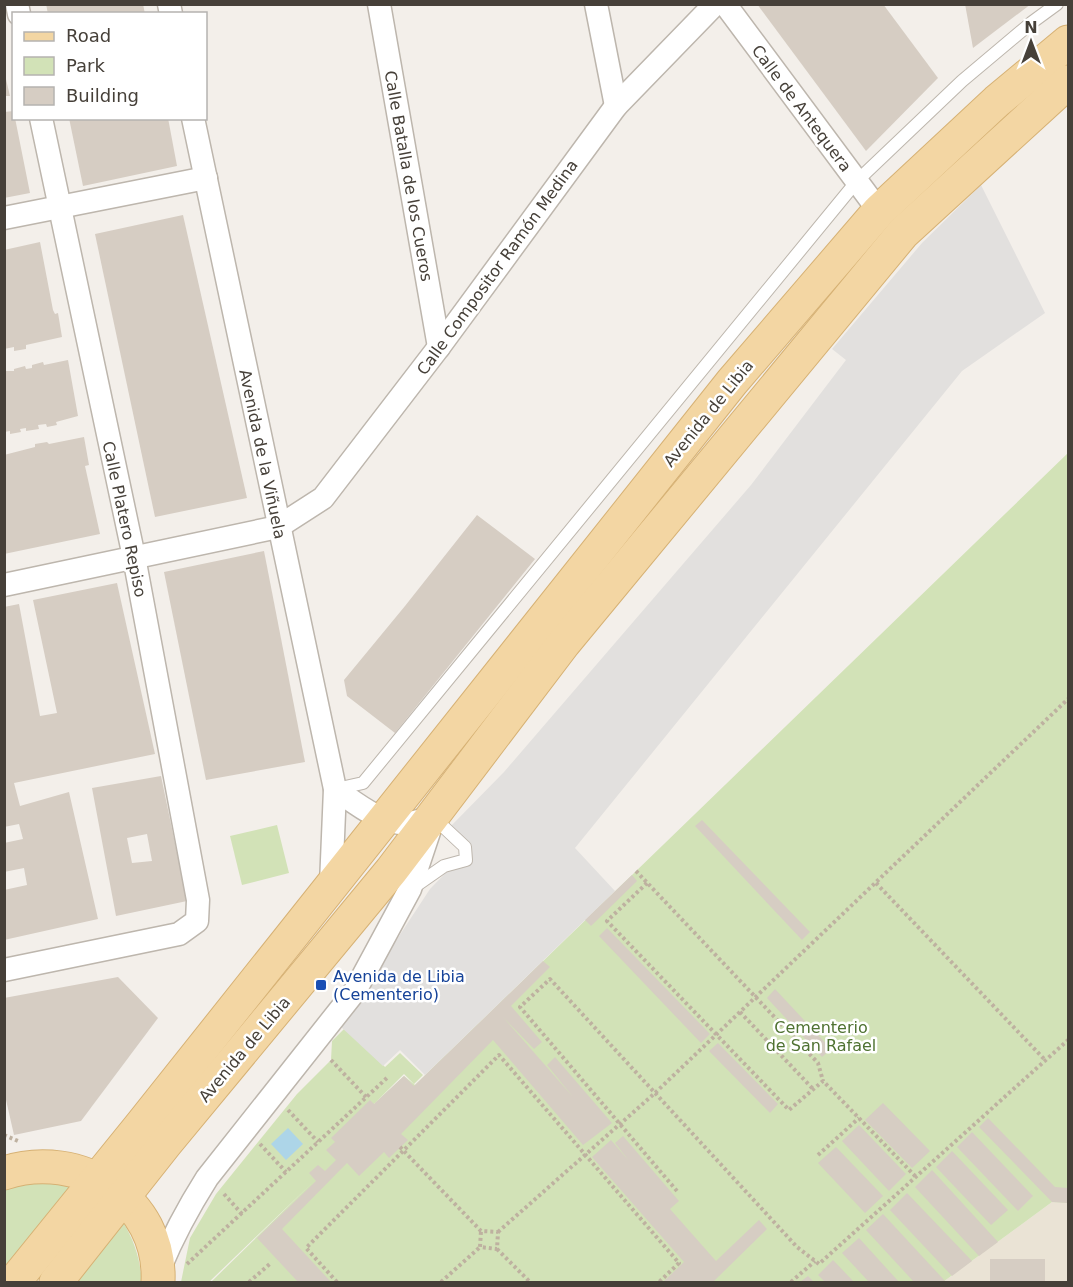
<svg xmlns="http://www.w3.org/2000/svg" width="1073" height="1287" viewBox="0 0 1073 1287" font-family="'DejaVu Sans',sans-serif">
<rect width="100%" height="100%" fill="#f3efea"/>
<polygon fill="#eae3d5" points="1052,1202 1068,1203 1068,1282 943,1282"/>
<g fill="#d2e2b7">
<polygon points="1068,453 1068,1203 1052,1202 943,1282 211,1282 312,1183 209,1282 181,1282 190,1238 216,1194 297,1094 331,1060 332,1041 347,1026 385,1067 400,1053 423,1075 414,1084 404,1074 374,1104 404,1076 415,1085"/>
<polygon points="277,825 289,873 242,885 230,836"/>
<polygon points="52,1182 75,1187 5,1275 5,1190 26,1183"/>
<path d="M123,1222c12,20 17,38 19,60h-66z"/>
</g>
<polygon fill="#e2e0de" points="981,185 1045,313 962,371 575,848 615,891 425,1075 400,1050 383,1066 340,1026 430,889 472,846 451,826 504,772 751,485 846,360 832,349 922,243"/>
<polygon fill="#add5e8" points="288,1128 303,1144 286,1160 271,1144"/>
<g fill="#d6cdc3" fill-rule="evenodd">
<polygon points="46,4 143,4 145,14 48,14"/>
<polygon points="757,4 883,4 938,78 866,151"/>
<polygon points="965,4 1031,4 973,48"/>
<polygon points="4,71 10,96 4,96"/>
<polygon points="14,111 14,118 15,118 30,193 4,198 4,112"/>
<polygon points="69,118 168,118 177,166 83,186"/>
<polygon points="183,215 247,498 155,517 95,234"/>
<polygon points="40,242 53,310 55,314 58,313 62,337 26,345 26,349 14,351 14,347 4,349 4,250"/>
<polygon points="68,360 78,416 56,422 57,425 47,427 46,424 38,425 39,429 26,431 26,428 20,429 21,432 10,434 10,431 4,432 4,371 14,371 14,369 25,366 26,369 32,368 32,365 43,362 44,365"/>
<polygon points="84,437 89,465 85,466 100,534 4,554 4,455 35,447 35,444 47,442 49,444"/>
<polygon points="477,515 535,559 395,733 347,696 344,680 405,606"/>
<polygon points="264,551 305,762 206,780 164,572"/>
<polygon points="117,583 155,754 14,783 20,806 69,792 98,919 4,940 4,890 27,885 24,868 4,872 4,843 23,839 19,824 4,827 4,607 19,604 40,716 57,713 33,600"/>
<path d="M161,776l26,125 -71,15 -24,-128zM147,834l5,27 -20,2 -5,-25z"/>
<polygon points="702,820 810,932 802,940 695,826"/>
<polygon points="632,875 637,881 591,926 585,920"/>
<polygon points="607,928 710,1034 701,1043 599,936"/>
<polygon points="543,961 550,967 511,1006 542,1042 534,1049 503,1017 573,1097 547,1065 555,1057 612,1123 583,1145 493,1040 401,1134 408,1140 389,1158 384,1152 359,1176 347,1163 282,1229 331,1282 298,1282 257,1238 316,1181 309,1173 318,1165 325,1171 336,1160 326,1150 335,1142 331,1138 370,1100 374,1104 404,1076 414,1086"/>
<polygon points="118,977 158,1018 81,1121 14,1135 4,1091 4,998"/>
<polygon points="775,989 831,1049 822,1057 767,998"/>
<polygon points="718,1043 778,1104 770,1113 709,1051"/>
<polygon points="883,1103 930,1151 912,1168 865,1120"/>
<polygon points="988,1118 1055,1187 1068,1188 1068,1203 1052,1202 979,1127"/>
<polygon points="859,1125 906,1174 889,1191 842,1141"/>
<polygon points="972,1132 1033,1196 1018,1211 957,1147"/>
<polygon points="623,1136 679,1201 670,1209 716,1261 759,1220 767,1229 713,1282 663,1282 684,1262 592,1157 611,1140 629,1161 615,1143"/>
<polygon points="836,1147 883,1196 865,1213 818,1163"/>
<polygon points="952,1151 1008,1210 991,1225 936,1167"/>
<polygon points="932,1170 998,1242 979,1256 915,1187"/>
<polygon points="907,1193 972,1261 952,1276 890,1210"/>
<polygon points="883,1214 945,1281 914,1282 866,1230"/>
<polygon points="859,1238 899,1282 869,1282 842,1253"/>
<rect x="990" y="1259" width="55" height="23"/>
<polygon points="833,1260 854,1282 825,1282 818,1275"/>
<polygon points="808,1276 814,1282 800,1282"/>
</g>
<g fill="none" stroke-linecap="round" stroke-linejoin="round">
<g stroke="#bdb6ad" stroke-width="14">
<g id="lane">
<polyline points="336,789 363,783 857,181 962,81 1031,23 1057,4"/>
<polyline points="414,887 444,866 466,860 465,847 434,818"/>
</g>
</g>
<g stroke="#bdb6ad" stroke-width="25">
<g id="street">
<polyline points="17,4 19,14"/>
<polyline points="169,4 171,14"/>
<polyline points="379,4 439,347"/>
<polyline points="596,4 616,106"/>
<polyline points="725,4 879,211"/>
<polyline points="193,118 335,789 331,884"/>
<polyline points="4,218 206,178"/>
<polyline points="4,585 278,527 323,498 439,347 616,106 715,4"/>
<path d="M335,789c22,15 46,36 74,34 8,-1 16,-4 24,-5"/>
<polyline points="4,970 179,934 197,921 198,900 134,557 41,118"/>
<path d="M159,1270c13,-32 29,-62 48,-92l148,-187 55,-102 19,-57"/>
</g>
</g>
<g stroke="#d6b174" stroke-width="35">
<g id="primary">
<path d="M4,1173c75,-25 158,27 154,109"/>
<polyline points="14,1282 142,1124 732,382 879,211 997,101 1068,42"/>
<polyline points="56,1282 166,1143 391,871 564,643 903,233 1068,82"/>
</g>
</g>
<g stroke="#beb1a0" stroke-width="4" stroke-dasharray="3 3" stroke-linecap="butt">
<polyline points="636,871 818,1063 823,1081"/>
<polyline points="647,883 607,921 789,1110 823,1081 916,1177"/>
<polyline points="876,883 1046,1061"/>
<polyline points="740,1012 813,1089"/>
<polyline points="331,1060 366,1097"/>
<polyline points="288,1110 318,1142"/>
<polyline points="4,1135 18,1141"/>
<polyline points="260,1144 286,1172"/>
<polyline points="400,1147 481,1231 498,1232 497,1249 480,1247 481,1231"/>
<polyline points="818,1155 859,1118"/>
<polyline points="677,1191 520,1007 550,979 797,1247 819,1264 1068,1040"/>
<polyline points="224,1194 242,1214"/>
<polyline points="498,1232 655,1093 1068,699"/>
<polyline points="497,1249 530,1282"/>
<polyline points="187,1264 389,1076"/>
<polyline points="249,1282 271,1263"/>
<polyline points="337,1282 306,1248 499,1055 679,1263 659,1282"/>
<polyline points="441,1282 480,1247"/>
<polyline points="791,1282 815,1261"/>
</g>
<use href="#lane" stroke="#fff" stroke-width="12"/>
<use href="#street" stroke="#fff" stroke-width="22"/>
<use href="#primary" stroke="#f3d6a3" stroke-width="33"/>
</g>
<rect fill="#1a4fb4" stroke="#fff" stroke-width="2" x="315" y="979" width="12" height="12" rx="3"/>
<g text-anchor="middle" stroke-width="5" stroke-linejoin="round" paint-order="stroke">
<g font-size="16" fill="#464039" stroke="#fff">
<text transform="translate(802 108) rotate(53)" y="6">Calle de Antequera</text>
<text transform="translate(409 176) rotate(80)" y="6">Calle Batalla de los Cueros</text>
<text transform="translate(497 267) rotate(-54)" y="6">Calle Compositor Ramón Medina</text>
<text transform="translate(708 413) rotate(-51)" y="6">Avenida de Libia</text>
<text transform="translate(263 454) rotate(78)" y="6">Avenida de la Viñuela</text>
<text transform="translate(125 519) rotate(78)" y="6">Calle Platero Repiso</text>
<text transform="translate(244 1049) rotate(-50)" y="6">Avenida de Libia</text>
</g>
<g font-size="16" fill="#164399" stroke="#fff" text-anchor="start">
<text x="333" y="982">Avenida de Libia<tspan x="333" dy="18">(Cementerio)</tspan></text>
</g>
<g font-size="16" fill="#4f7232" stroke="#fff">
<text x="821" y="1033">Cementerio<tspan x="821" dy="18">de San Rafael</tspan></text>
</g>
</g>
<rect width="1073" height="1287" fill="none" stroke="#464039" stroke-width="12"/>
<rect x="12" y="12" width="195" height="108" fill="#ffffff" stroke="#b5b3b0" stroke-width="1.5"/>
<rect x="24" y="32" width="30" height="9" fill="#f3d6a3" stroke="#b5b3b0" stroke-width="1.5"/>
<text x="66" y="42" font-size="18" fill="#464039">Road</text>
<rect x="24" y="57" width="30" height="18" fill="#d2e2b7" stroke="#b5b3b0" stroke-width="1.5"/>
<text x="66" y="72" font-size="18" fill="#464039">Park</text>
<rect x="24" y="87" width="30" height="18" fill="#d6cdc3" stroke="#b5b3b0" stroke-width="1.5"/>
<text x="66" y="102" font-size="18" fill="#464039">Building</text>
<g transform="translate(1031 42)" stroke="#ffffff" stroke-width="4.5" paint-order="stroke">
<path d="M0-4.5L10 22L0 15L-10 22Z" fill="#464039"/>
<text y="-9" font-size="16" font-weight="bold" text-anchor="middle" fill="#464039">N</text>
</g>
</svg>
